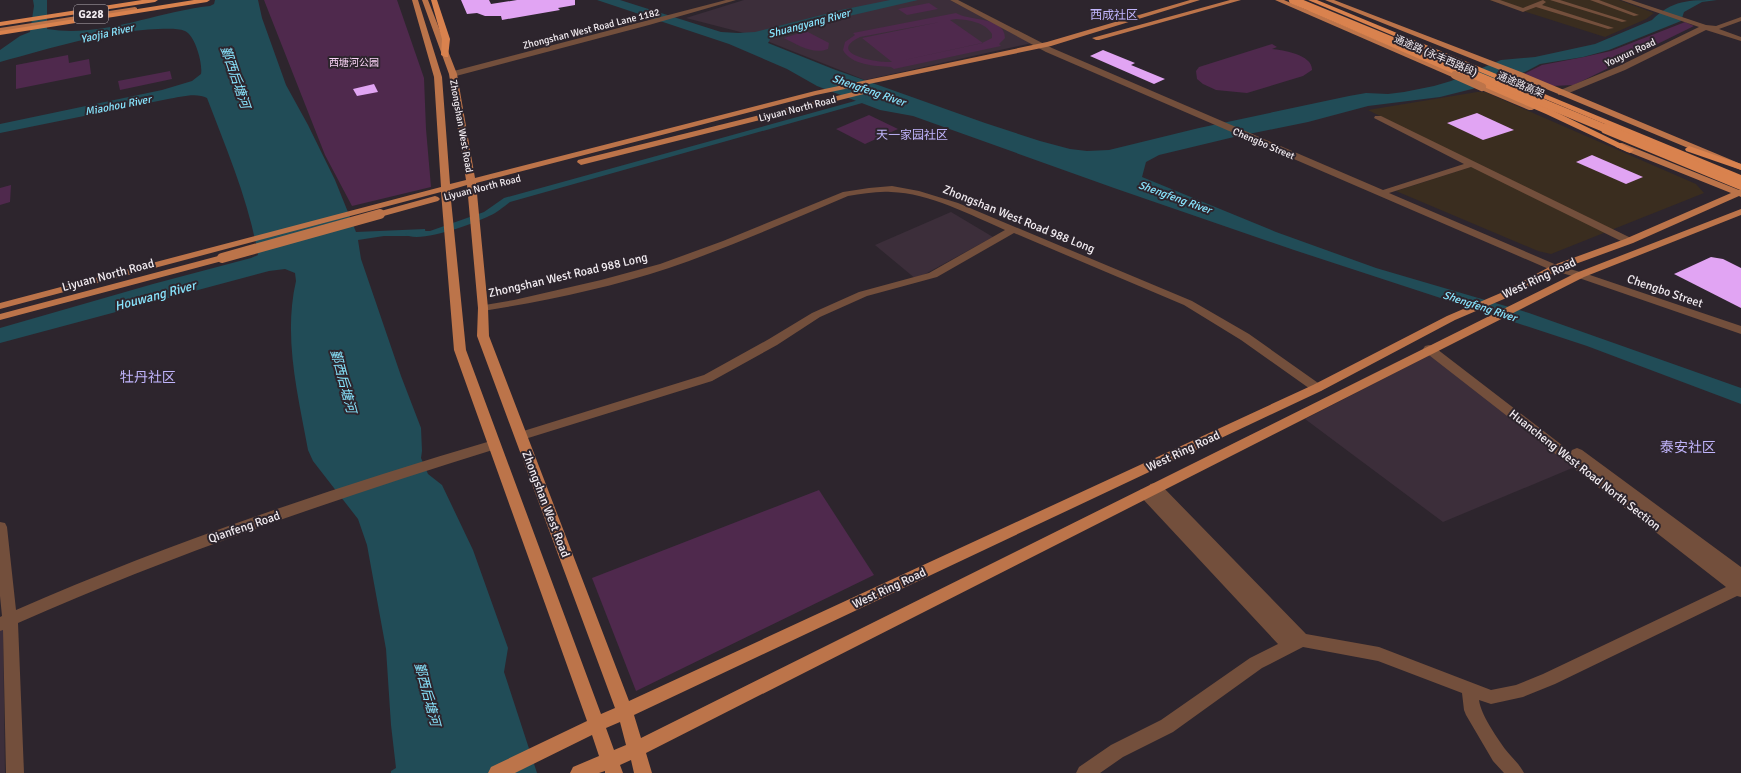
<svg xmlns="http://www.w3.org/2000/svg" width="1741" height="773" viewBox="0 0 1741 773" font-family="Signika,'Noto Sans SC',sans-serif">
<rect width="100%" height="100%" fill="#2d252d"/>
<g fill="#3a2d1f">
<polygon points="1489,0 1619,0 1654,13 1646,19 1605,37"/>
<polygon points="1477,92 1485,92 1696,184 1704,193 1551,254 1538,251 1396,191 1477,165 1368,110"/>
</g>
<g fill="#3c2e3a">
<polygon points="744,0 950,0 1032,43 865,80 752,35 686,18"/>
<polygon points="951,212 993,237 916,279 875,245"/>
<polygon points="1430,355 1577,466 1443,522 1305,419"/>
<polygon points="3,627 5,773 0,773 0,628"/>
</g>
<g fill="#4f294d" fill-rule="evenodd">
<polygon points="264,0 397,0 424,78 426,129 431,187 352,206 325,155"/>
<polygon points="929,3 938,9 907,15 898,9"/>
<path d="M956,13c12,8 49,3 49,25l-6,6 2,2 -107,23 -3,-2c-16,-1 -40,-2 -48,-17l2,-8 10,-7 -2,-2zM956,19c13,1 29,3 36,15v4l-10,5 -87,19 88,-19 -33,-23zM940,22l-78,16 30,24c-14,1 -67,-8 -32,-25z"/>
<polygon points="1685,22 1694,26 1574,85 1552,86 1524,74 1542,65 1584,57 1611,51"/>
<path d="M806,31l23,12 -1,6c-15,6 -30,-4 -44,-11z"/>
<path d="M1272,44l5,3 -5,2c11,1 41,6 40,21l-9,6 -56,17 -31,-3 -13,-6 -6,-5 -1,-8 3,-4z"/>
<polygon points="68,55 69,63 89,59 91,74 16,89 16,65"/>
<polygon points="170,71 172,79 120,90 118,81"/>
<polygon points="869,115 898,129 865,144 836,129"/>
<polygon points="11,185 10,202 0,205 0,188"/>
<polygon points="819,490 874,575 636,691 592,578"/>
</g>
<g fill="#214c57">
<path d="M33,0h14v29c56,9 108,-17 163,-23l4,-2 1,-4h43l4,18 24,67 22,40 27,55 21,52 69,-3 1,7h-42l-26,4 3,19 40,117 20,52 1,23 -1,7 7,16 14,11 31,65 35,98 -4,24 33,101h-146v-2l5,-3 -5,-43 -5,-76 -19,-104 -9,-26 -45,-58 -5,-11c-10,-56 -25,-112 -12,-169l-1,-8 -10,-4 -16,2 -269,72v-15l153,-44 98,-26 7,-3c-9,-54 -32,-107 -51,-157 -10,-6 -28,-1 -39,1l-168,34v-9l162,-34 30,-9 9,-7c2,-10 -6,-39 -16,-43 -8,-3 -18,-2 -27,-2 -53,2 -107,19 -158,33v-12l20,-14 10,-4 4,-26z"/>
<path d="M597,0h23l101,32 17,1 17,-1 86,-22 49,-10h28l-86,20 -61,18 -3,5 65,26 152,54 55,18 30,8 17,2 22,-1 90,-22 150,-32 17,-3 22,1 16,-2 30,-6 17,-5 50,-21 34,-3 60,-13 57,-24c20,-20 37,-20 65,-20l-15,2 -18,10 -3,9 -72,29 -26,7 -43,7 -15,8 -53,17 -32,8 -72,9 -60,16 -74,15 -75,18 -13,7 -4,15 134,55 100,36 153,45 212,75v16l-154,-58 -293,-96 -180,-62 -201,-72 -33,-6 -63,-24 -30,-17 -58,-25z"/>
</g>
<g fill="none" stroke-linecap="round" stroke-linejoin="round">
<path fill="#214c57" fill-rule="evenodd" d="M873,96h6l1,2 -370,104c-7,5 -13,11 -21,14 -14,7 -72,29 -84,18l5,-3h20l54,-19 20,-14z"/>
</g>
<g fill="#e1a4f3">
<polygon points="461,0 489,0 491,4 517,0 575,0 575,5 558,8 560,10 502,20 501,16 485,16 477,13 467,14"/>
<polygon points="1103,50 1135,63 1131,65 1165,79 1154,84 1090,56"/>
<polygon points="374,84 378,92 357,96 353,89"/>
<polygon points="1477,113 1514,130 1483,140 1447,123"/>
<polygon points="1592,155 1643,177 1626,184 1576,162"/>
<polygon points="1711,257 1723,259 1741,268 1741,308 1674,274"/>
</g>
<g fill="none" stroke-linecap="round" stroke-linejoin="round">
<g fill="#734f3c" fill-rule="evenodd">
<polygon points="726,0 736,0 649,25 456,76 453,76 449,74 450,72"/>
<polygon points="950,0 958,0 1052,48 1383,190 1464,164 1374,118 1375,116 1381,116 1633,239 1634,241 1633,243 1625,243 1471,167 1389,193 1559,266 1584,273 1741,326 1741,334 1576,277 1551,270 1046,52"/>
<polygon points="1490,0 1500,0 1523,8 1543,0 1546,2 1542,5 1614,28 1608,29 1536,7 1523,12"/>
<polygon points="1550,0 1560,0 1627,21 1622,22"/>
<polygon points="1590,0 1599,0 1639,15 1634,16"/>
<polygon points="1621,0 1631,0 1706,25 1716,26 1741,17 1741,21 1719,29 1741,37 1741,41 1706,30 1625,70 1564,95 1558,95 1558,91 1619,66 1699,27"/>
<path d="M892,186l27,5 39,12 234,98 57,33 72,51 2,3 -2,3h-8l-72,-51 -57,-35 -170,-72 -77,44 -70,19 -47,21 -43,28 -65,36 -187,58 -4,1 -4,-1 -2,-3 2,-3 187,-58 65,-36 43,-26 47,-21 70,-19 76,-43c-34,-15 -76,-37 -114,-38 -14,-1 -29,2 -43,4 -59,25 -118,51 -179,72 -60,20 -124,33 -186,43l-5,-3 1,-2 35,-6 87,-20 59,-16 63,-23 120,-49 26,-4z"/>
<path d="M1429,345l4,1 138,106 1,-2 5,-2 5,2 159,117v30l-4,-1 -182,88 -32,13 -32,7 -12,-4c2,15 17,36 26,49 6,8 14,14 19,24h-20l-11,-12 -27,-46 -2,-5 -2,-17 -84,-32 -75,-14 -41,21 -89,64 -50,25 -23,16h-24l3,-6 32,-22 50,-25 89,-62 28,-14 -137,-147 -2,-4 2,-4h8l1,-5 5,-1 5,1 146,150 73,13 112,43 25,-5 27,-11 183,-87 -301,-235 -2,-3 2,-3z"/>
<path d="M494,440l5,2 1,3 -1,3c-164,51 -325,106 -481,175l6,150h-18l-3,-143 -3,1v-14l2,-1 -2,-20v-74l5,1 2,4 9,83c155,-68 316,-122 478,-170z"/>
</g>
<g fill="#bc744a" fill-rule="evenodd">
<path d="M412,0h6l24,77 8,107 16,-4 -17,-106 -27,-74h6l29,74 18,104 340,-87 232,-49 143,-42h10l-149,46 -235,49 -340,88 12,125 1,28 140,365 684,-316 134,-69 56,-24 48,-26 74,-27 106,-46 -115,-46 -1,-2 1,-2h6l117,47 2,-1v8l-2,-1 -106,47 -74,27 -48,26 -56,24 -134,71 -687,324 7,23 935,-465 165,-64v6l-157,62 -938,476 6,20h-18l-3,-13 -11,5 3,8h-18v-2l-6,2h-29l3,-6 26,-11 -7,-21 -77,38h-27l3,-6 96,-46 -133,-371 -13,-158 -441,117v-6l441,-116 -7,-110zM467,185l11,123 -1,28 138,372 -14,6 -135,-364 -16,-160zM620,722l6,23 -12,5 -8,-22z"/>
<polygon points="1230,0 1241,0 1099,40 1096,40 1092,38"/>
<polygon points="1275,0 1284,0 1459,75 1458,77 1452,77"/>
<polygon points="1325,0 1334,0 1521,72 1741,164 1741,170 1515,76"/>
<polygon points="135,7 137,8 137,10 0,32 0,28"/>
<polygon points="1479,85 1485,85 1536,108 1532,110 1529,110 1479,89"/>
<polygon points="869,88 872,88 872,92 581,165 577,162 578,160"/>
<polygon points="435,196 438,197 440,199 438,201 380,217 375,214 377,212"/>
<polygon points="222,255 226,256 227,258 226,260 0,320 0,314"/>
</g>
<g fill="#d9824e" fill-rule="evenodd">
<polygon points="142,0 158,0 155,2 0,26 0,22"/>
<polygon points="194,0 210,0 207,2 0,35 0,31"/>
<polygon points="431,0 437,0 450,39 448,57 445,57 441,55 442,39"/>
<polygon points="1308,0 1317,0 1741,175 1741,181"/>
<polygon points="1311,8 1552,110 1634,150 1630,153 1627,152 1546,114 1309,11 1308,10"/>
<polygon points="1689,146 1741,164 1741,170 1686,151 1685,149"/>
</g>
<polyline stroke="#bc744a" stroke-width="8" points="1455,75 1482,87"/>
<polyline stroke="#bc744a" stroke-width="10" points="222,258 380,214"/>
<polyline stroke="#d9824e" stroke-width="8" points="1293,0 1609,130"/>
<polyline stroke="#d9824e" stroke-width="10" points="1606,129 1741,185"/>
</g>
<g text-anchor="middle" stroke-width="4" stroke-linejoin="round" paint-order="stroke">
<g font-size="10" fill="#f2ecf1" stroke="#2d252d">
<text transform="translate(591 28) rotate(-14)" y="4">Zhongshan West Road Lane 1182</text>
<text transform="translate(1630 52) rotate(-25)" y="4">Youyun Road</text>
<text transform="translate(1436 55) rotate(23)" y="4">通途路 (永丰西路段)</text>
<text transform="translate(1521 84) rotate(23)" y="4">通途路高架</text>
<text transform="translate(797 108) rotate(-14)" y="4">Liyuan North Road</text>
<text transform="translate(462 126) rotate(80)" y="4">Zhongshan West Road</text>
<text transform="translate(1264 143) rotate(23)" y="4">Chengbo Street</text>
<text transform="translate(482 187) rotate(-14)" y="4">Liyuan North Road</text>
</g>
<g font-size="10" fill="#fad3f6" stroke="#2d252d">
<text x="354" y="66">西塘河公园</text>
</g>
<rect fill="#2d252d" stroke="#b7b0b6" stroke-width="1" x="74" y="5" width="34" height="18" rx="3"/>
<g font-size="11" font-weight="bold" fill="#f2ecf1">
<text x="91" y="18">G228</text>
</g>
<g font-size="11" font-style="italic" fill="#88e4fd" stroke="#2d252d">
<text transform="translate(809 23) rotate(-15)" y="4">Shuangyang River</text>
<text transform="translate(107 33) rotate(-13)" y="4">Yaojia River</text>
<text transform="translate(869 90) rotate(19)" y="4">Shengfeng River</text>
<text transform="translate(118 105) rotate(-11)" y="4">Miaohou River</text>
<text transform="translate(1175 197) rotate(20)" y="4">Shengfeng River</text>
<text transform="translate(1480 306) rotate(18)" y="4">Shengfeng River</text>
</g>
<g font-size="12" fill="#c0b4fb" stroke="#2d252d">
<text x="1114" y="19">西成社区</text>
<text x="912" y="139">天一家园社区</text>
</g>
<g font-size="12" fill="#f2ecf1" stroke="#2d252d">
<text transform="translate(1019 219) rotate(22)" y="4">Zhongshan West Road 988 Long</text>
<text transform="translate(108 275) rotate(-15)" y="4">Liyuan North Road</text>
<text transform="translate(568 275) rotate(-13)" y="4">Zhongshan West Road 988 Long</text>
<text transform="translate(1539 278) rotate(-25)" y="4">West Ring Road</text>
<text transform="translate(1665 291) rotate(19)" y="4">Chengbo Street</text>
<text transform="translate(1183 451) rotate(-25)" y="4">West Ring Road</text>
<text transform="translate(1585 470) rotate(38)" y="4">Huancheng West Road North Section</text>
<text transform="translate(546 504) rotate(69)" y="4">Zhongshan West Road</text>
<text transform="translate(244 527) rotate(-19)" y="4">Qianfeng Road</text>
<text transform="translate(889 588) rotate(-25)" y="4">West Ring Road</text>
</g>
<g font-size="13" font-style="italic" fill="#88e4fd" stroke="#2d252d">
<text transform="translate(236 77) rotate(71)" y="5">鄞西后塘河</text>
<text transform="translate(155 295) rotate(-15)" y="5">Houwang River</text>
<text transform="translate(344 381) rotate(75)" y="5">鄞西后塘河</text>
<text transform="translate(428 694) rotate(75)" y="5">鄞西后塘河</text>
</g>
<g font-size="14" fill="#c0b4fb" stroke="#2d252d">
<text x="148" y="382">牡丹社区</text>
<text x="1688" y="452">泰安社区</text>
</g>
</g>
</svg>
